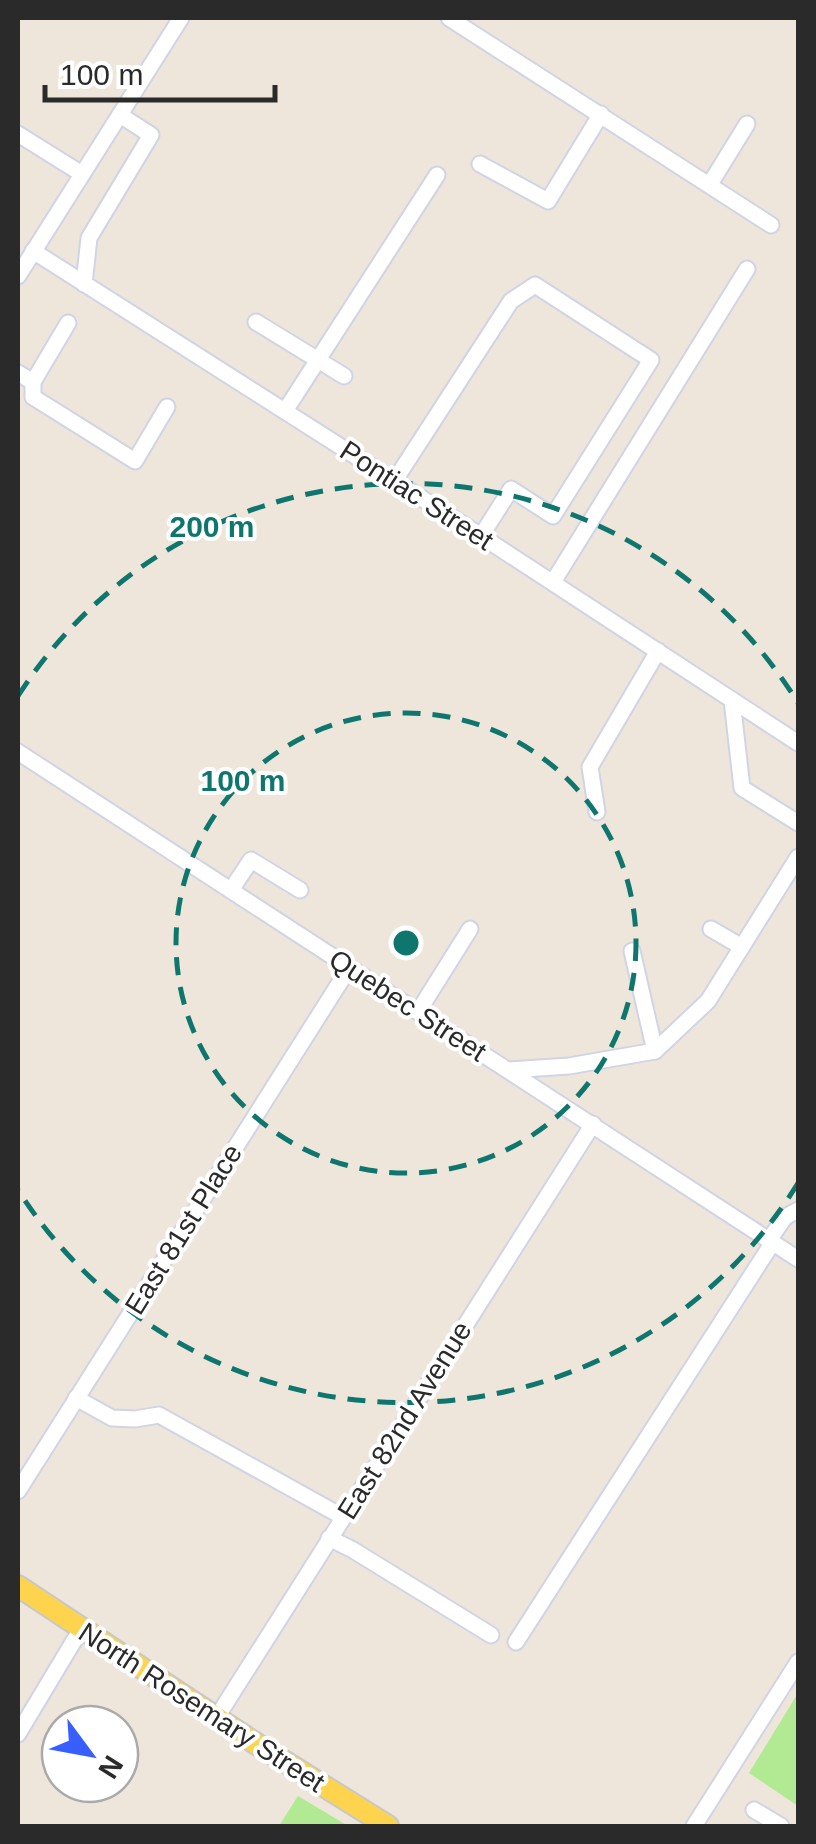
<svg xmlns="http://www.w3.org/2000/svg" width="816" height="1844" viewBox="0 0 816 1844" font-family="Helvetica,sans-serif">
<rect width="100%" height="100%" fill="#eee6db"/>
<g fill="#b1ea92">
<polygon points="798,1693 798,1806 749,1773"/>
<polygon points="298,1796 348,1826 279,1826"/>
</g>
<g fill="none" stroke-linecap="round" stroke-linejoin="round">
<g stroke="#d0d4e5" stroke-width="19">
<g id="minor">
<polyline points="449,18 771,225"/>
<polyline points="18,134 82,174"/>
<polyline points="480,164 548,201 601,114"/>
<polyline points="710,184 747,124"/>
<polyline points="33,251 481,536 798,743"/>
<polyline points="18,276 181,18"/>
<polyline points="84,284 89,238 151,135 120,115"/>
<polyline points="256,322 344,376"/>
<polyline points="18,373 33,382 68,323"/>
<polyline points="33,382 33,397 135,461 167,407"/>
<polyline points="285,411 437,175"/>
<polyline points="395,480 511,301 535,285 651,360 553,516 511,489 481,536"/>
<polyline points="553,582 747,269"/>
<polyline points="732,700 742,788 798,823"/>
<polyline points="18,752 798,1259"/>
<polyline points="597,812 590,767 658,651"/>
<polyline points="231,890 251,860 300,890"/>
<polyline points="711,929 742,947"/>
<polyline points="632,951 655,1051"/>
<polyline points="418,1012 470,929"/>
<polyline points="509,1070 569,1066 655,1051 708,1001 798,857"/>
<polyline points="769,1240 785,1217 798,1210"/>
<polyline points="76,1398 112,1418 135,1419 159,1415 343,1517"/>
<polyline points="18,1491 349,968"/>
<polyline points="329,1538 353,1550 491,1635"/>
<polyline points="516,1642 773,1242"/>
<polyline points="217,1717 593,1124"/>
<polyline points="18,1734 81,1629"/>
<polyline points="754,1810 781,1826"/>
<polyline points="694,1826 798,1662"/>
</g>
</g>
<g stroke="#c8c8c8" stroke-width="24">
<polyline id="major" points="18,1586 255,1743 388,1826"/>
</g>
<use href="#minor" stroke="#fff" stroke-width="15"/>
<use href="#major" stroke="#fed44f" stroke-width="20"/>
</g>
<g fill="none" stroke="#0f766e" stroke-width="5" stroke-dasharray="18 12">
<circle cx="406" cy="943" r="230"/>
<path d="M798 1183A460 460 0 0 1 18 1190M18 696A460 460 0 0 1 798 703"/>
</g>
<g text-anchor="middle" stroke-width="8" stroke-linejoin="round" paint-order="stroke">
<g font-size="28" fill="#2a2a2a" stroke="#fff">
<text transform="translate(417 495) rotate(33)" y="10">Pontiac Street</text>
<text transform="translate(408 1005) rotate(33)" y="10">Quebec Street</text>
<text transform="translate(183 1229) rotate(-58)" y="10">East 81st Place</text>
<text transform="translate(404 1420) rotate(-58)" y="10">East 82nd Avenue</text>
<text transform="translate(202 1707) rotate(33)" y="10">North Rosemary Street</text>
</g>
</g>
<circle cx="406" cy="943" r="15" fill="#0f766e" stroke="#fff" stroke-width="5"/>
<g font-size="30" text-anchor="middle" font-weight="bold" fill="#0f766e" stroke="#fff" stroke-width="8" stroke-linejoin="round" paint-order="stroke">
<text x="212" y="537">200 m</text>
<text x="243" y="791">100 m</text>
</g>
<rect width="816" height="1844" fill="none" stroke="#2a2a2a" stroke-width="40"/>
<g transform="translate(90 1754) rotate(122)"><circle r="48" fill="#ffffff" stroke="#aaaaaa" stroke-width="2.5"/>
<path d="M0-8L18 38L0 25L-18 38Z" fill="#375eff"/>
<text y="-15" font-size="28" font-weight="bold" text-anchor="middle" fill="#2a2a2a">N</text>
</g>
<path d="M45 85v15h230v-15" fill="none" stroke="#2a2a2a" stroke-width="5"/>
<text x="60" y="85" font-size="30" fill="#2a2a2a" stroke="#ffffff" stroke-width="8" paint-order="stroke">100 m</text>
</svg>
